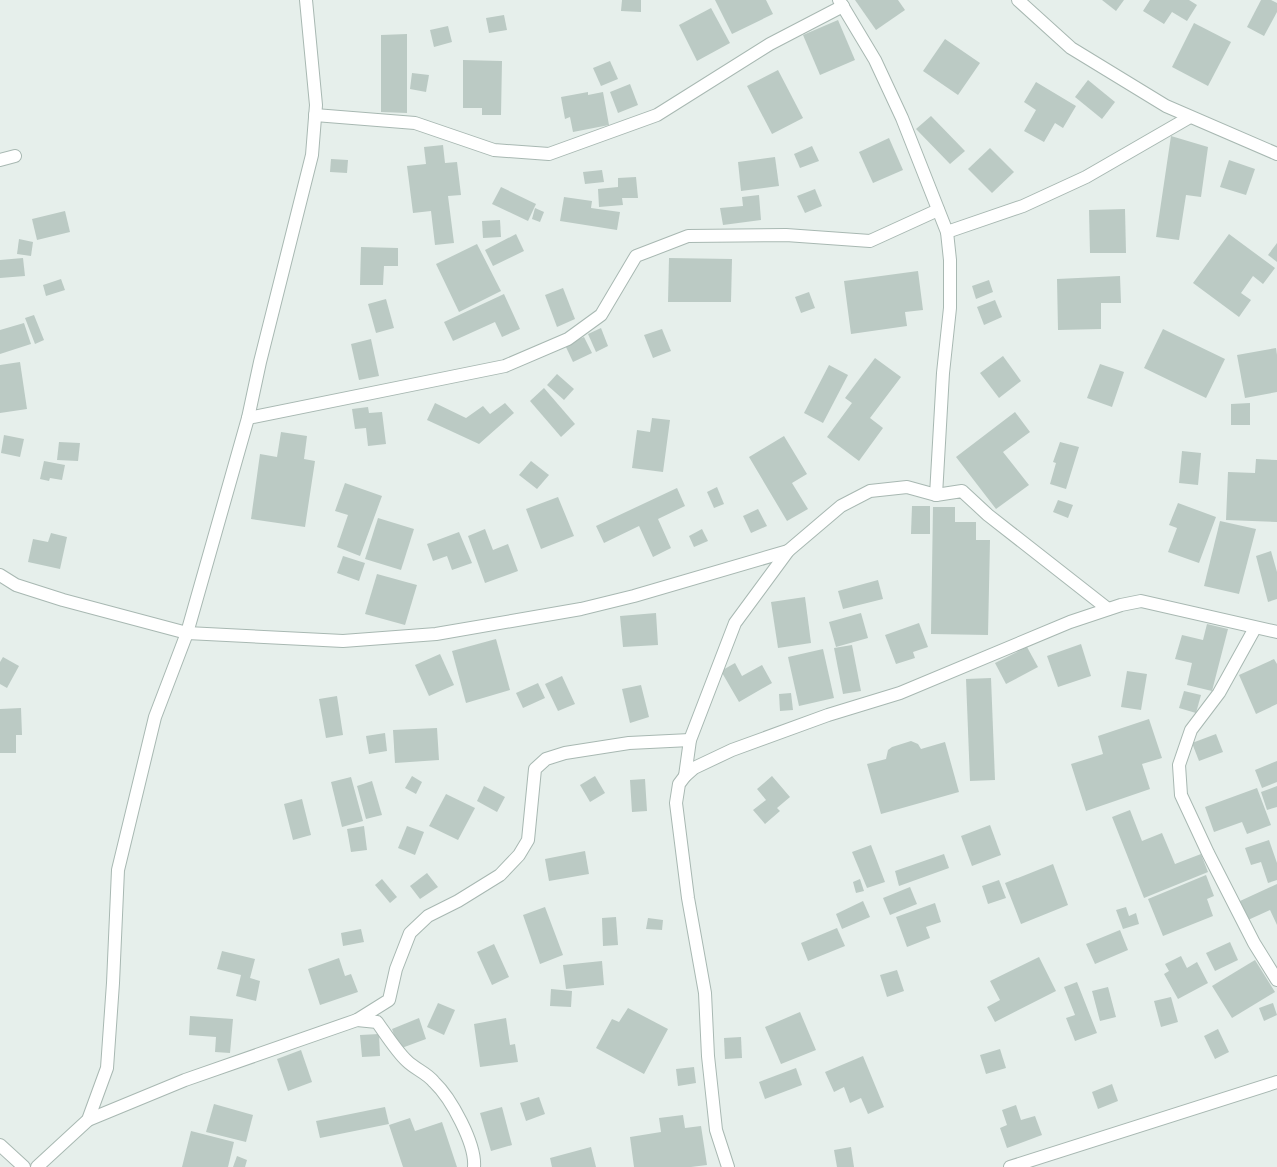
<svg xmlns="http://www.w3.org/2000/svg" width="1277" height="1167" viewBox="0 0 1277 1167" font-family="Overpass,sans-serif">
<rect width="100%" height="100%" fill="#e6efeb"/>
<g fill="#bbcac4">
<polygon points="622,0 641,0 641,12 621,11"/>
<polygon points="715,0 766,0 773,14 732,34"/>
<polygon points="855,0 898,0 905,10 876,30"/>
<polygon points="1102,0 1124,0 1116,11"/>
<polygon points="1150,0 1189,0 1197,5 1187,21 1172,12 1164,24 1143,11"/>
<polygon points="1261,0 1271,0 1277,3 1277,12 1264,36 1247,27"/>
<polygon points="711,8 730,43 697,61 679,25"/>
<polygon points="504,15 507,30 489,33 486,18"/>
<polygon points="838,20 855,60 820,75 803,35"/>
<polygon points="1194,23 1231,42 1208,86 1172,67"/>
<polygon points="448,26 452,42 434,47 430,30"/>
<polygon points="407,34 407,113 381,112 381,35"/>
<polygon points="945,39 980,63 958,95 923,71"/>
<polygon points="463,60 502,61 501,115 482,115 482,108 463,108"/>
<polygon points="610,61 618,79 601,86 593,68"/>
<polygon points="778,70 803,118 772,134 747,86"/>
<polygon points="412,73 429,75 426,92 410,89"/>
<polygon points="1088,80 1115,102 1102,119 1075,97"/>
<polygon points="1036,82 1076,106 1063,128 1055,123 1044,142 1024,131 1036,110 1024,102"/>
<polygon points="630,84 638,105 618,113 610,92"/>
<polygon points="588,92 588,95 603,92 609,125 573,132 570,117 565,119 561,97"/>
<polygon points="931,116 965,151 950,164 916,129"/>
<polygon points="1171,136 1208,147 1201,197 1186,195 1179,240 1156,237"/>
<polygon points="889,138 903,170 873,183 859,152"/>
<polygon points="443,145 445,163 457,162 461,195 448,196 454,243 435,245 431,211 413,213 407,166 426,164 424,147"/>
<polygon points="812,146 819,161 800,168 794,154"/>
<polygon points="990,148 1014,172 992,193 968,169"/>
<polygon points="775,157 779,186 741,191 738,162"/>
<polygon points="331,159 348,160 347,173 330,172"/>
<polygon points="1229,160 1255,169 1246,195 1220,187"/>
<polygon points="602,170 604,182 585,184 583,172"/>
<polygon points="636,177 638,198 622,198 623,205 599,207 598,189 618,187 618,178"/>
<polygon points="501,187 536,204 528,221 492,204"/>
<polygon points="815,189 822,206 805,213 797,196"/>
<polygon points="759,195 761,220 723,225 720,208 743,206 742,197"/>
<polygon points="564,197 592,201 591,208 620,212 617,230 560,221"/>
<polygon points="535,208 544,212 540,222 532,219"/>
<polygon points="1125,209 1126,253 1090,253 1089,210"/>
<polygon points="65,211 70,232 37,240 32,219"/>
<polygon points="500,220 501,237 483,238 482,221"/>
<polygon points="516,234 524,251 493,266 485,250"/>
<polygon points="1229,234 1275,268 1263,284 1253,276 1241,293 1251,300 1239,317 1193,283"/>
<polygon points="19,239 33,242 31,256 17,254"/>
<polygon points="1277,243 1277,262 1268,255"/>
<polygon points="477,244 501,291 459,312 436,264"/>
<polygon points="361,247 398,248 398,266 384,266 383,285 360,285"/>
<polygon points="23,258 25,276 0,278 0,260"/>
<polygon points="669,258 732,259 731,302 668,302"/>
<polygon points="918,271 923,310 905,312 907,326 851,334 844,281"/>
<polygon points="1120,276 1121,303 1101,303 1101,329 1058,330 1057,279"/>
<polygon points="61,279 65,290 46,296 43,285"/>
<polygon points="989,280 993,292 976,299 972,286"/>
<polygon points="563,288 575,319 557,327 545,295"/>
<polygon points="809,292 815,308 801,313 795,297"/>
<polygon points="504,294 520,329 502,337 495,322 453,341 444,322"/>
<polygon points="386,299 394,328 376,333 368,304"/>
<polygon points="995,300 1002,317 984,325 977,307"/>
<polygon points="34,315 44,340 35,344 25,318"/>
<polygon points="24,323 31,344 0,354 0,330"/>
<polygon points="601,328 608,346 596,352 588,334"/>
<polygon points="662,329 671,351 653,358 644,335"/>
<polygon points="1163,329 1225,359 1206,398 1144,368"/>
<polygon points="584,337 592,353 573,362 565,345"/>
<polygon points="371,339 379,376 359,380 351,344"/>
<polygon points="1276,348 1277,355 1277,392 1245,398 1237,355"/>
<polygon points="1003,356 1021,381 999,398 980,373"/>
<polygon points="875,358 901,377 870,418 883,428 859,461 827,437 852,403 845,398"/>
<polygon points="20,362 27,409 0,413 0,365"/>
<polygon points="1100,364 1124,372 1112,407 1087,398"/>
<polygon points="829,365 848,375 823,423 804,413"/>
<polygon points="557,374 574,389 564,400 547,385"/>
<polygon points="544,388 575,424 561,437 530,401"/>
<polygon points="435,403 466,418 483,406 490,414 505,403 514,413 479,444 427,420"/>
<polygon points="1250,403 1250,425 1231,425 1231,404"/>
<polygon points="368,407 369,413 382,412 386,444 368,446 366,428 355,429 352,409"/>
<polygon points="1015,412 1030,432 1003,452 1029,485 996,509 956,457"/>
<polygon points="652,418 670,420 663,472 632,468 637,430 650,432"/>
<polygon points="281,432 307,436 304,459 315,461 305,527 251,519 260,454 277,457"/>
<polygon points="4,435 24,439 20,457 1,453"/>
<polygon points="784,436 807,474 792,483 808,509 787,521 749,457"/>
<polygon points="59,442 80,443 78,461 57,460"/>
<polygon points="1060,442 1079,447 1066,489 1050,484 1056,463 1053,462"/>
<polygon points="1182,451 1201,453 1198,485 1179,483"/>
<polygon points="1256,459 1277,460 1277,522 1226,520 1228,472 1255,473"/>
<polygon points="44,461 65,465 62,480 50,478 49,481 40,479"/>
<polygon points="531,461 549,475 537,489 519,475"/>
<polygon points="345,483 382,496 360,556 337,547 348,515 335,511"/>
<polygon points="717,487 724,504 714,508 707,492"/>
<polygon points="677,488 685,506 658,519 671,548 653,557 639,526 604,543 596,526"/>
<polygon points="558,497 574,536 541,549 526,509"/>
<polygon points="1058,500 1073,505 1068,518 1053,512"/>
<polygon points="1178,503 1216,517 1199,563 1168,552 1177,528 1169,525"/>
<polygon points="912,506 930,506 930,534 911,534"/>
<polygon points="933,507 955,507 955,522 976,522 976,540 990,540 988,635 931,634"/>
<polygon points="758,509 767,526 751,533 743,516"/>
<polygon points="378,518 414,529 401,570 365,559"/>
<polygon points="1220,521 1256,529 1239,594 1204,586"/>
<polygon points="485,529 493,550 508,544 518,571 485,583 468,536"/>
<polygon points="702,529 708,541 694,547 689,536"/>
<polygon points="459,532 472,563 452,570 447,556 433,561 427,544"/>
<polygon points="51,533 67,537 60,569 28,562 33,539 48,542"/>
<polygon points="1271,551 1277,572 1277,599 1268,602 1256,556"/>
<polygon points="343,556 365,563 359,581 337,573"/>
<polygon points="377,574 417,585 405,625 365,614"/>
<polygon points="878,580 883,599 843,609 838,591"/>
<polygon points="805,597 811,643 778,648 771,602"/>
<polygon points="656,613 658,645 623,647 620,616"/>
<polygon points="861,613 868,638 836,647 829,622"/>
<polygon points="919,623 928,647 913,652 915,658 896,664 885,635"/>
<polygon points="1207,624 1228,629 1212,691 1187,685 1192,663 1175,659 1182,635 1203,640"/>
<polygon points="496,639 510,690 466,703 452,651"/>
<polygon points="1081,644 1091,676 1058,687 1047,656"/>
<polygon points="852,645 861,691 843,694 834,648"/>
<polygon points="1027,647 1038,667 1006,684 995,663"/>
<polygon points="823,649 834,698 799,706 788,657"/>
<polygon points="440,654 454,685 429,696 415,665"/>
<polygon points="3,657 19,666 7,688 0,684 0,662"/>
<polygon points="1274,659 1277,664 1277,704 1256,714 1239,675"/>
<polygon points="735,663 742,676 762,665 772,683 739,702 721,671"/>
<polygon points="1127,671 1147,674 1141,710 1121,707"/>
<polygon points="562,676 575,704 558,711 545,684"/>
<polygon points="991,678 995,780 970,781 966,679"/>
<polygon points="538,683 545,698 523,708 516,693"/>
<polygon points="641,685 649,717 630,723 622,689"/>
<polygon points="1184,691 1201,695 1196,713 1179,708"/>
<polygon points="791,693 793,710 780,711 779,694"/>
<polygon points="337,696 343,735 326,738 319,699"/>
<polygon points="21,708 22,735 16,735 16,753 0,753 0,709"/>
<polygon points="1149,719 1162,758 1142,764 1150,789 1086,811 1071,764 1103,754 1098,736"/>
<polygon points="437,728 439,760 395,763 393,730"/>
<polygon points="385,733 387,751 369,754 366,736"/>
<polygon points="1216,734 1223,752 1199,761 1192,743"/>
<polygon points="911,741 918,744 921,749 945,742 959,792 881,814 867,764 886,759 888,750 892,747"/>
<polygon points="1277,761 1277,782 1262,788 1255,770"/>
<polygon points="412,776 422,782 416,794 405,788"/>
<polygon points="595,776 605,793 590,802 580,785"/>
<polygon points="772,776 790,797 777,808 780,811 765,824 753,810 766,800 757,789"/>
<polygon points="351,777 363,821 342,827 331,782"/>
<polygon points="645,779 647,811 632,812 630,780"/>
<polygon points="372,781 382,815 366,819 357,786"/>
<polygon points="484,786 505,797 497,812 477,801"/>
<polygon points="1277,786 1277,807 1267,810 1261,792"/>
<polygon points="1257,788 1271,825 1247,834 1242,822 1214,832 1205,807"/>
<polygon points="446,794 475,808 458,840 429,826"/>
<polygon points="302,799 311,835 293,840 284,804"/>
<polygon points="1130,810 1142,841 1162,833 1175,864 1201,854 1208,872 1144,898 1112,817"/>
<polygon points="990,825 1001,855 972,866 961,836"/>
<polygon points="364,826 367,850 351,852 347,829"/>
<polygon points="407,826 424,832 415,855 398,848"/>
<polygon points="1269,840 1277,863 1277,880 1268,883 1261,862 1251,865 1245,848"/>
<polygon points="871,845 885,882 867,888 852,852"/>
<polygon points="585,851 589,874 549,881 545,859"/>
<polygon points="944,854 949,868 899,886 895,871"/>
<polygon points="1053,864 1068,905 1021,924 1005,883"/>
<polygon points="427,873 438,887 420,899 410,886"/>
<polygon points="1206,875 1214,896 1207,899 1213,916 1163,936 1148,899"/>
<polygon points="382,879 397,897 390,903 375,885"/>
<polygon points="860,879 864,891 856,893 853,882"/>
<polygon points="999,880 1006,898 988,904 982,886"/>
<polygon points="1277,884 1277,925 1270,910 1248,920 1240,901"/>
<polygon points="910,887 917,904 890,915 883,898"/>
<polygon points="863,901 870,917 842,929 836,914"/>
<polygon points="935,903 941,922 926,927 930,938 907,947 896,917"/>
<polygon points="545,907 563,955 540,964 523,915"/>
<polygon points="1126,907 1129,916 1136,913 1139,924 1123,929 1116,910"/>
<polygon points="616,917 618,945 603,946 602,918"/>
<polygon points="648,918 663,920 662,930 646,929"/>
<polygon points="837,928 845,946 808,961 801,943"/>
<polygon points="361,929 364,942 343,946 341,933"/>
<polygon points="1120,930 1128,950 1095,964 1086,944"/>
<polygon points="1230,942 1238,960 1215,971 1206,953"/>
<polygon points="494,944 509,977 492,985 477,952"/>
<polygon points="222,951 255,959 250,978 260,981 256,1001 236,996 241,975 217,969"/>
<polygon points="1181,956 1187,968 1197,962 1208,983 1178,999 1164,974 1169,971 1165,964"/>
<polygon points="1039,957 1056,991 995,1022 987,1007 1000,1000 990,981"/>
<polygon points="339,958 345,976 351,974 358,992 320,1005 308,969"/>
<polygon points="1255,960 1275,992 1232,1018 1212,986"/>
<polygon points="602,961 604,985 566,989 563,965"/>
<polygon points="897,970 904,991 887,997 880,975"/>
<polygon points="1077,982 1097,1033 1075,1041 1066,1018 1075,1015 1064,987"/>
<polygon points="1108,987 1116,1017 1100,1021 1092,991"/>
<polygon points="551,989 572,991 571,1007 550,1006"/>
<polygon points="1171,997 1178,1022 1161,1027 1154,1001"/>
<polygon points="438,1003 455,1010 444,1035 427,1027"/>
<polygon points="1273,1003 1277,1015 1264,1021 1259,1008"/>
<polygon points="628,1008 668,1029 644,1074 596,1048 612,1019 619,1022"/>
<polygon points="800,1012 816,1050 781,1064 765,1027"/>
<polygon points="190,1016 233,1019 230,1053 215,1052 216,1037 189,1035"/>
<polygon points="419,1018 426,1039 399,1049 392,1029"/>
<polygon points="506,1018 510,1045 515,1044 518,1062 480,1067 474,1024"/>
<polygon points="1218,1029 1229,1052 1215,1059 1204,1036"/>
<polygon points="379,1034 380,1056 362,1057 360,1035"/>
<polygon points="741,1037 742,1058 725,1059 724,1038"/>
<polygon points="1000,1049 1006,1068 986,1074 980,1055"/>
<polygon points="301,1050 312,1082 288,1091 277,1059"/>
<polygon points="863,1056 884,1107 868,1114 861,1098 850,1103 844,1087 834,1092 825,1072"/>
<polygon points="694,1067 696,1083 678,1086 676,1069"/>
<polygon points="796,1068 802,1085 765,1099 759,1082"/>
<polygon points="1112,1084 1118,1101 1098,1109 1092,1092"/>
<polygon points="539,1097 545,1114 526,1121 520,1103"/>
<polygon points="214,1104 253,1115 246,1142 206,1132"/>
<polygon points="1016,1105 1021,1120 1035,1116 1042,1135 1007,1148 1000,1128 1007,1125 1002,1110"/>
<polygon points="385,1107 389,1124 320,1138 316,1121"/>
<polygon points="502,1107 512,1145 491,1151 480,1113"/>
<polygon points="683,1115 685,1128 701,1126 707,1165 691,1167 634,1167 630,1137 661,1132 659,1118"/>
<polygon points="410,1118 415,1131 442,1122 457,1167 403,1167 389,1125"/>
<polygon points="191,1131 234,1142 228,1167 182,1167"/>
<polygon points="591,1147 596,1167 552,1167 550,1158"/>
<polygon points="851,1147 854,1167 837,1167 834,1150"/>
<polygon points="237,1156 247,1160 245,1167 233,1167"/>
</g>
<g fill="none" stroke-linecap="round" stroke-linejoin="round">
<g stroke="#a8b8b2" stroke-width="14">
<g id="minor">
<polyline points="839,0 875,60 902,118 947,232 950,260 950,308 943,373 936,495"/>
<polyline points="1018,0 1071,48 1166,106 1277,154"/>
<polyline points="315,115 415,123 494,150 549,154 657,115 770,44 843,6"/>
<polyline points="0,160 15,156"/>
<polyline points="947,232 1023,206 1086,177 1190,117"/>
<polyline points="248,418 505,366 568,339 601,315 636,256 688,236 786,235 870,241 938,210"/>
<polyline points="0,575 16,585 63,600 187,633 343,641 436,634 581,609 634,596 788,551"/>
<polyline points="1255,628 1219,693 1191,730 1179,765 1181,795 1208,853 1254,943 1277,980"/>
<polyline points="685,776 690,740 735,623 788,551 841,506 870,491 907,487 936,495 962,491 988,515 1108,609"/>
<path d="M357,1020l20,2c8,11 20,30 30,39 8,8 20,12 27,21 17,16 42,62 40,85"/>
<polyline points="88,1120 185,1080 357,1020 389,1000 396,969 410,933 428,916 458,901 500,875 519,855 528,840 535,769 546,759 565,753 629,743 690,740"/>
<polyline points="0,1145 24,1167"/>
<polyline points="37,1167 88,1120 107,1068 113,983 118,870 155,717 187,633 248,418 260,362 312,155 316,105 306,0"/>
<polyline points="728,1167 716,1130 708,1056 705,993 688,898 676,803 679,784 685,776 694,768 732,750 828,715 900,693 1070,622 1121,605 1141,601 1277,632"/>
<polyline points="1010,1167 1277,1082"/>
</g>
</g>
<use href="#minor" stroke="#fff" stroke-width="12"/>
</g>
</svg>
